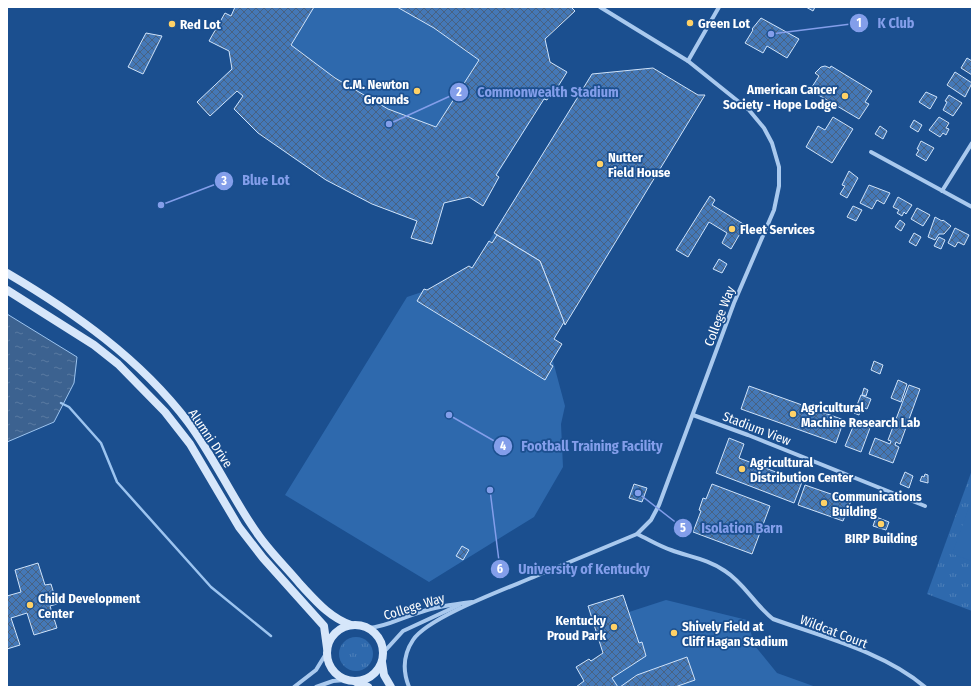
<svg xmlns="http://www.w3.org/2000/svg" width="979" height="694" viewBox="0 0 979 694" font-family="'Fira Sans Condensed',sans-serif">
<defs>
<pattern id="grass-tufts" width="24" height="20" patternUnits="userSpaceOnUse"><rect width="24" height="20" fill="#2e69ad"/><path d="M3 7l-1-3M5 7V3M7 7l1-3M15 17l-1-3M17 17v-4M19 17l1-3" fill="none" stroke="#4d80b9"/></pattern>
<pattern id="water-ripples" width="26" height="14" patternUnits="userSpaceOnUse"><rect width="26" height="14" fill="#3c6290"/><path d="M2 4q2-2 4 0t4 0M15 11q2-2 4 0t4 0" fill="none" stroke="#597aa1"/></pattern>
<pattern id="building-cross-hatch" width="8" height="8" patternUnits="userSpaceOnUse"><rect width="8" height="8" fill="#4478b7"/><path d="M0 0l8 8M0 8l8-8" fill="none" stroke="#486282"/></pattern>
</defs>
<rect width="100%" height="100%" fill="#1b4f8f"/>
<g fill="url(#grass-tufts)">
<polygon points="972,470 972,611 927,594"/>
<circle cx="356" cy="654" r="17"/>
</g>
<g fill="#2e69ad">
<path d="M235,7h336l4,4 -30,28 5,23 17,11 -10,15 -3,-1 -7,13 -3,-1 -47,76 2,2 -16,29 -14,-9 -25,6 -12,41 -21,-6 5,-17c-69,-24 -129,-61 -182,-112l9,-12 -6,-6 -27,25 -12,-14 34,-33 -3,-18 -20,-10 16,-28 6,3z"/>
<polygon points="494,233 540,261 550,350 565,406 561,424 563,467 534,517 429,582 285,495 407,297 467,277"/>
<polygon points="972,499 972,561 952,554"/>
<polygon points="623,595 629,612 666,600 747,620 755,646 777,673 816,687 576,687 584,681 576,667 589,659 591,661 603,653 588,606"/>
</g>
<polygon fill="url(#water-ripples)" stroke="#9cc4f0" points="7,314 77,357 74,383 54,422 7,442"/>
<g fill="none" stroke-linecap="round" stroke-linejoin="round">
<polyline stroke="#9cc4f0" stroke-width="2.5" points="61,403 69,407 101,443 117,482 211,587 271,636"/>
</g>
<g fill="url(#building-cross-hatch)" stroke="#cfe3fa">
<polygon points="235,7 314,7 291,45 335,78 388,109 436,127 479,60 434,28 397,7 571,7 575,11 545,39 550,62 567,72 557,88 554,87 547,100 544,99 496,175 499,177 483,206 469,197 444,203 432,244 411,238 417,221 372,204 326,180 258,133 234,109 243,96 237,91 210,116 197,102 232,69 229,51 209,41 225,13 231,16"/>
<polygon points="806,7 815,7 813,11"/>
<polygon points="761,18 799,39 787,58 767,46 763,53 745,43 753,30 752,29"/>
<polygon points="146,33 162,36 143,74 128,67"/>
<polygon points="967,58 972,61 972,75 961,68"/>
<polygon points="825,66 830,68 831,66 872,91 865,102 869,104 859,119 810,90 819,76 815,73 821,67"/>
<polygon points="653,68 698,95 705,95 565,325 540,261 494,233 592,74"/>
<polygon points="955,72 972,83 965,97 947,85"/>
<polygon points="926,92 937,97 930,109 919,102"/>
<polygon points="949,95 962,103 953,116 943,110 947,102 945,101"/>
<polygon points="833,117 853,129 832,163 806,147 818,126 825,130"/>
<polygon points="939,117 949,123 946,128 949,129 946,135 943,133 940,137 929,130"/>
<polygon points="914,120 922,125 918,132 910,127"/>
<polygon points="880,126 887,131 883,139 875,134"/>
<polygon points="921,141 934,148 926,161 916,155 919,150 917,149"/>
<polygon points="849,171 858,178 847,198 840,194 845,186 842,185"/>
<polygon points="869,185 890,193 884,204 877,200 872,209 860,203"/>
<polygon points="710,196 715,200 712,205 745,225 731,249 722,243 727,233 709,222 688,257 676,250"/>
<polygon points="898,197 912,205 906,214 904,212 902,216 897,213 899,210 893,207"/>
<polygon points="853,206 862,210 856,221 847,217"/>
<polygon points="917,208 930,215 923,226 911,219"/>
<polygon points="935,217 942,221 943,220 951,226 944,234 939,234 935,240 928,237"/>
<polygon points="900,220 905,224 901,231 895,227"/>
<polygon points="955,228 969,235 964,245 958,242 955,247 948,243"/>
<polygon points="914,233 921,237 916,246 909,242"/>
<polygon points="497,235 540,261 564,322 554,339 562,344 550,364 553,366 545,380 417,301 424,289 427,290 469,266 472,268 489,241 492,243"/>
<polygon points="939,237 945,240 941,249 934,246"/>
<polygon points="719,259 727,264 722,273 713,269"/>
<polygon points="874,361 883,365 880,374 871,370"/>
<polygon points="898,380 907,384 901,402 891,398"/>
<polygon points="909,385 920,389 900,444 896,442 895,445 899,447 893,463 869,454 875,438 890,444 891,441 888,440"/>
<polygon points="749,386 844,420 836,443 741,409"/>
<polygon points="864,388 868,390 866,396 862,395"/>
<polygon points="861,395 871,399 867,409 857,405"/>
<polygon points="856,407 861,409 859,415 854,413"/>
<polygon points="855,422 870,428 861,452 845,446"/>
<polygon points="729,438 744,444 739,458 802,482 794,503 716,473"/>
<polygon points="905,472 913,476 909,488 900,484"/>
<polygon points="925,474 928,475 928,483 920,481 922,476 924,477"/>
<polygon points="634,484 647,488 642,502 629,498"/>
<polygon points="712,484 770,506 752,554 693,532 701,511 699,510 703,498 706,499"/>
<polygon points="805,485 851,501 843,521 798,505"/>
<polygon points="876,517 889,522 886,530 873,526"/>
<polygon points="462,546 469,550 463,560 456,556"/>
<polygon points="38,563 45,585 51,584 57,604 50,606 57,628 34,635 27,613 11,618 20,645 7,649 7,596 21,592 15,570"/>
<polygon points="623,595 639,643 642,642 646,656 612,678 618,687 576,687 584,681 576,667 589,659 591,661 603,653 588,606"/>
<polygon points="687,657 695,680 675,687 620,687 637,675"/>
</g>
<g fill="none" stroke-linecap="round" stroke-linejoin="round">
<g stroke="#a9c9ee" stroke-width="4">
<polyline points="688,61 719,7"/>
<polyline points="871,152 972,207"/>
<polyline points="942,191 972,143"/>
<polyline points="693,415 748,435 925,506"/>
<path d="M637,534c11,5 22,12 34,16 19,7 37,9 54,21 19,12 30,34 48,48 50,18 111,33 152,68"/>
<path d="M368,628c19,-1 34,-11 53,-16 17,-6 34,-8 51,-10"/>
<polyline points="383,653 403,631 459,605"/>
<polyline points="294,687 316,670 327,652"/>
<polyline points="316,687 333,681 345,680"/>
<path d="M409,687c-6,-15 -6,-32 4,-47 15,-23 95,-52 123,-64 34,-14 67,-28 101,-42l14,-14 8,-15 75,-202 40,-93 5,-24v-19l-7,-24 -8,-15 -15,-18 -61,-49 -88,-54"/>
</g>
<g stroke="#d6e6fa" stroke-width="8">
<path d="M7,273c68,40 133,86 181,149 26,35 44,76 69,111 12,18 29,34 43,51 16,17 29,33 51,41"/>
<polyline points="7,290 94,345 118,364 165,412 190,444 239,527 263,558 324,626 327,648"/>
<circle cx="355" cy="653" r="28"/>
<polyline points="382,662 384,675 391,687"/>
<polyline points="356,682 368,687"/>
</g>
</g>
<g fill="#ffd166" stroke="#1b4f8f" stroke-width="1.5">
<circle cx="690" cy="23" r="4"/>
<circle cx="172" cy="24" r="4"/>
<circle cx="417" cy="91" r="4"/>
<circle cx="845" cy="96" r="4"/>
<circle cx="600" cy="164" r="4"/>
<circle cx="732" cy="229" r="4"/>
<circle cx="793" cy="414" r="4"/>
<circle cx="742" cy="469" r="4"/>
<circle cx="824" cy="503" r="4"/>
<circle cx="881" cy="524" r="4"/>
<circle cx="30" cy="605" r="4"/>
<circle cx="614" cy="627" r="4"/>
<circle cx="674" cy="633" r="4"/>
</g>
<g text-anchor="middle" stroke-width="3.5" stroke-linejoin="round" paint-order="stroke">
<g font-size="13" font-weight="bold" fill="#fff" stroke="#1b4f8f" text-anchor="start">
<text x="698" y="28">Green Lot</text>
<text x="180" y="29">Red Lot</text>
<text x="409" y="89" text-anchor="end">C.M. Newton<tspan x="409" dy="15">Grounds</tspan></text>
<text x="837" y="94" text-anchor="end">American Cancer<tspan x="837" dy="15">Society - Hope Lodge</tspan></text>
<text x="608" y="162">Nutter<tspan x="608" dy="15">Field House</tspan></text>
<text x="740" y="234">Fleet Services</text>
<text x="801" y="412">Agricultural<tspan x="801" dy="15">Machine Research Lab</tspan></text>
<text x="750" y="467">Agricultural<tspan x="750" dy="15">Distribution Center</tspan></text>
<text x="832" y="501">Communications<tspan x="832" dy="15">Building</tspan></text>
<text x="881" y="543" text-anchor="middle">BIRP Building</text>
<text x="38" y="603">Child Development<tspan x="38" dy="15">Center</tspan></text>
<text x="606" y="625" text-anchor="end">Kentucky<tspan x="606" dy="15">Proud Park</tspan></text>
<text x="682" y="631">Shively Field at<tspan x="682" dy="15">Cliff Hagan Stadium</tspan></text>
</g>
<g font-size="13" fill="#fff" stroke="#1b4f8f">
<text transform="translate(719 316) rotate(-69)" y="5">College Way</text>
<text transform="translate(757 428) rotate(21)" y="5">Stadium View</text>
<text transform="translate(211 438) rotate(56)" y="5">Alumni Drive</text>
<text transform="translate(414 606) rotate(-17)" y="5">College Way</text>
<text transform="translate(834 631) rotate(21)" y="5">Wildcat Court</text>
</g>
</g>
<path fill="none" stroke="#839eea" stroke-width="1.5" d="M771 34L859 23M389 124L459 92M161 205L224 181M449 415L503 446M638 493L683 528M490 490L500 569"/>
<g fill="#839eea" stroke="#1b4f8f" stroke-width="1.5">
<circle cx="771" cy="34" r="4"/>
<circle cx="389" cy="124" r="4"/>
<circle cx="161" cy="205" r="4"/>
<circle cx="449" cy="415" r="4"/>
<circle cx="638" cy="493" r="4"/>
<circle cx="490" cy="490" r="4"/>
<circle cx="859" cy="23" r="10"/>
<circle cx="459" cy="92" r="10"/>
<circle cx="224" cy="181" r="10"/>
<circle cx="503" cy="446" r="10"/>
<circle cx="683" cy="528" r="10"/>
<circle cx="500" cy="569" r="10"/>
</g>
<g font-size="12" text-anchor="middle" font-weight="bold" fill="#fff">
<text x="859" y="27">1</text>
<text x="459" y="96">2</text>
<text x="224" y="185">3</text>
<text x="503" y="450">4</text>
<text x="683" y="532">5</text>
<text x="500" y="573">6</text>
</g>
<g font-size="14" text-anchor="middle" font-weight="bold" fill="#839eea" stroke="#1b4f8f" stroke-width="3.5" stroke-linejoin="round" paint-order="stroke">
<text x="896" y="28">K Club</text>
<text x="548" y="97">Commonwealth Stadium</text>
<text x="266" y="185">Blue Lot</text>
<text x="592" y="451">Football Training Facility</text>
<text x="742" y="533">Isolation Barn</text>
<text x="584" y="574">University of Kentucky</text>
</g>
<rect width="979" height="694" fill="none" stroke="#ffffff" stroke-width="16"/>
</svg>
